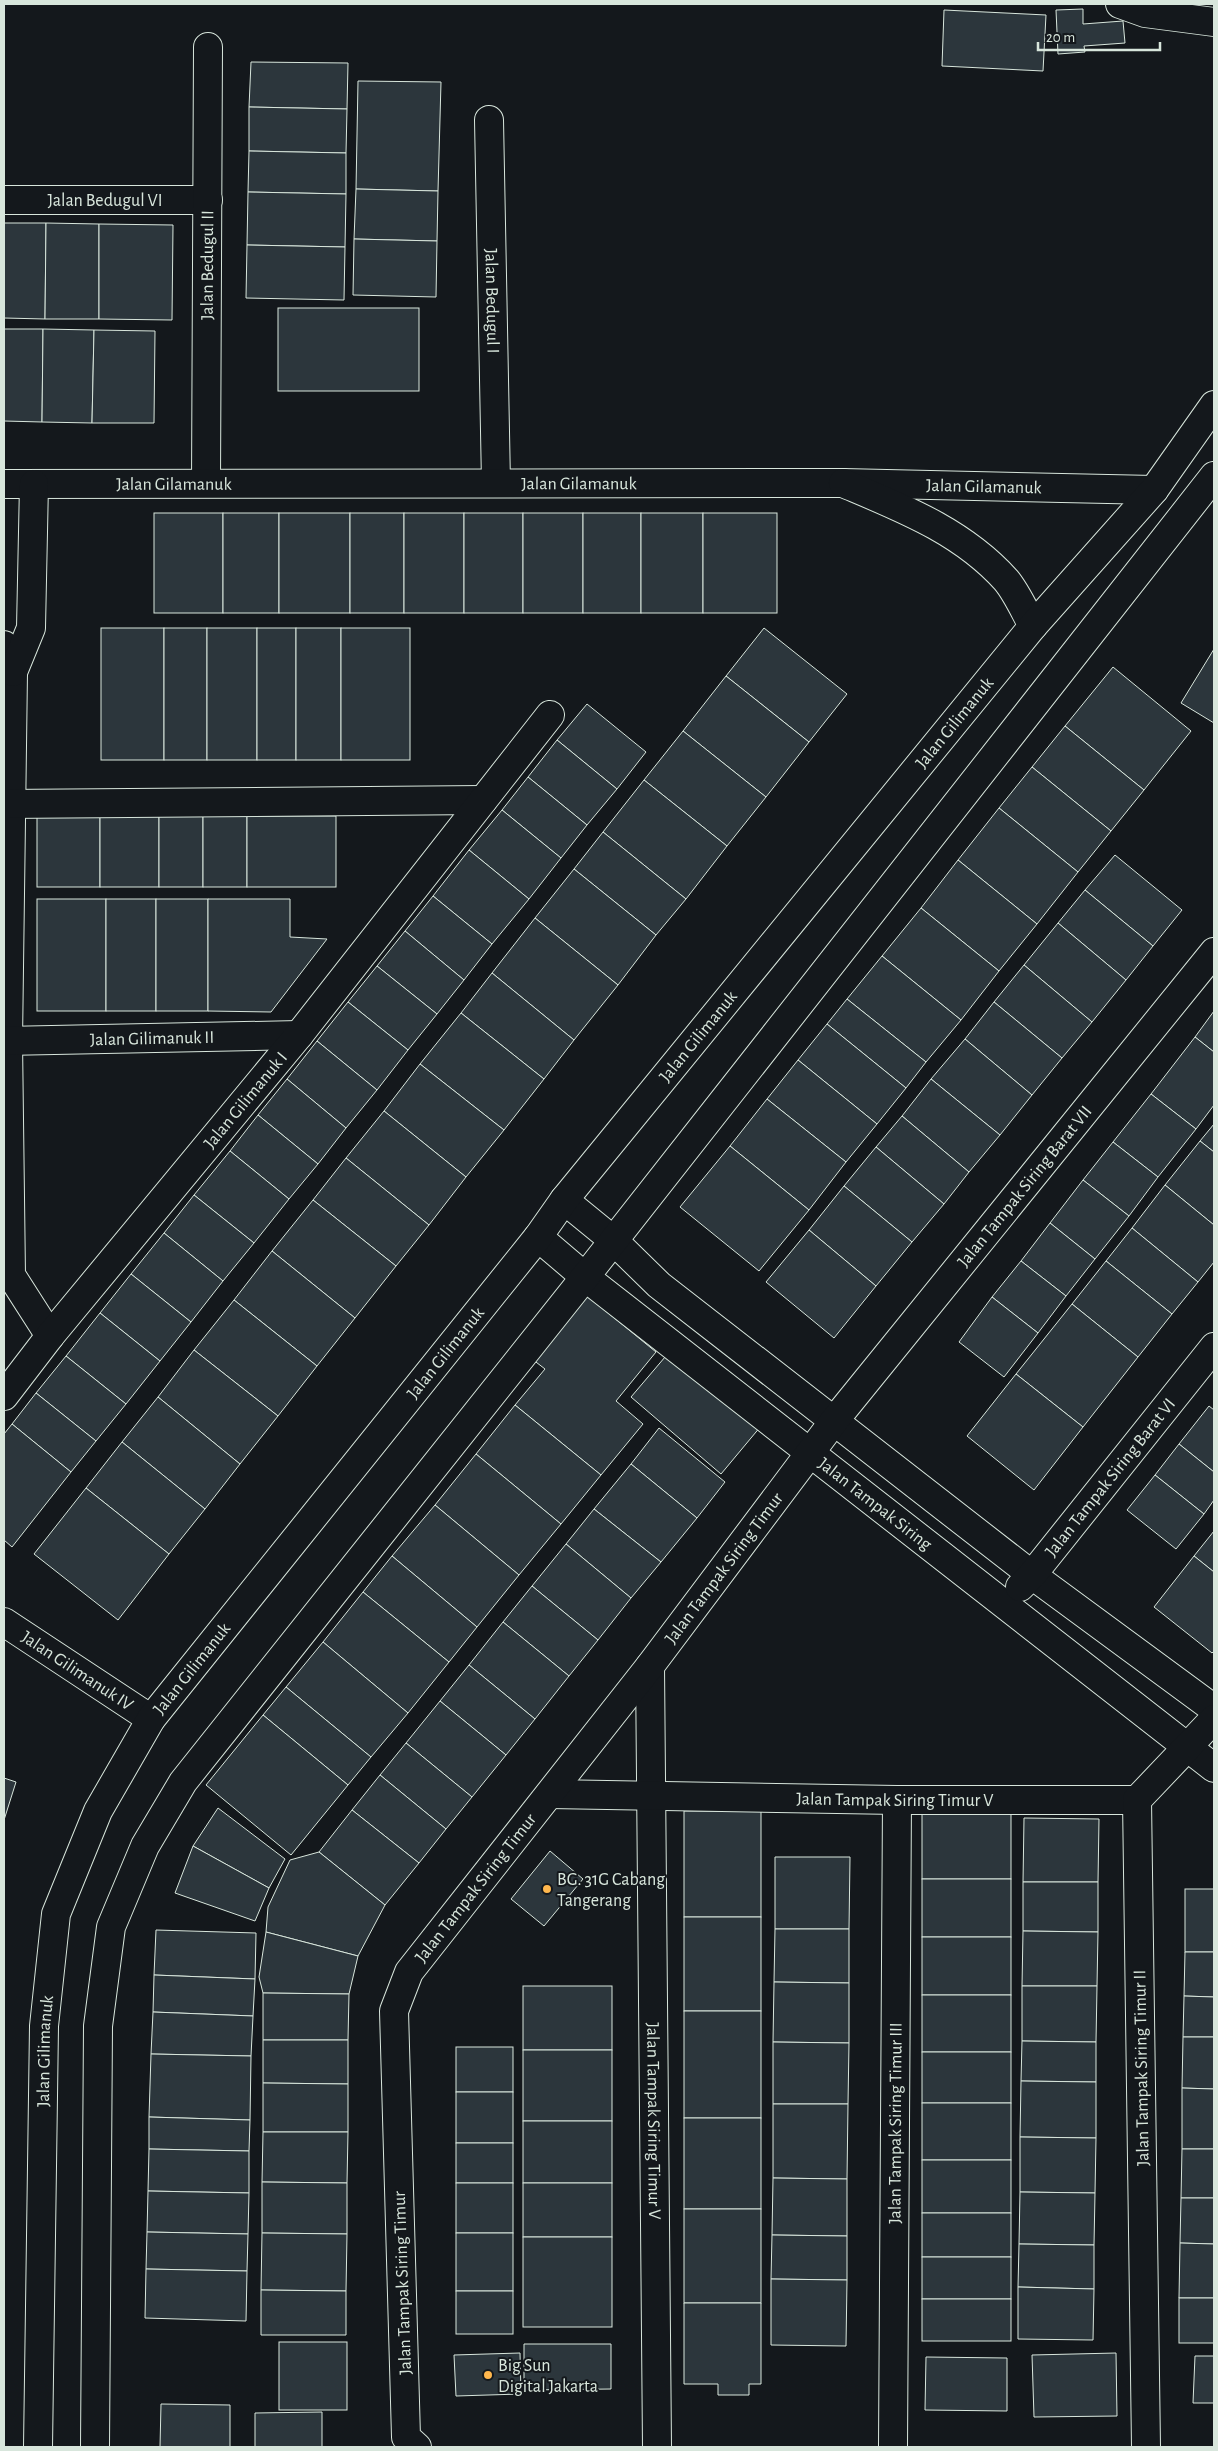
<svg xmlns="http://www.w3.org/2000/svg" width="1218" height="2451" viewBox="0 0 1218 2451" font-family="'Alegreya Sans',sans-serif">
<rect width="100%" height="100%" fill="#14181c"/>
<g fill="#2c363c" stroke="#d8e6dc">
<polygon points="1083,9 1083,24 1123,21 1125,43 1084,46 1085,52 1058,54 1056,10"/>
<polygon points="944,10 1046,15 1043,71 942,66"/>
<polygon points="251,62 348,63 347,109 249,107"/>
<polygon points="358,81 441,82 438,191 356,189"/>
<polygon points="249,107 347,109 346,153 249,151"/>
<polygon points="249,151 346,153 346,194 248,192"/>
<polygon points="356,189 438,191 437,241 354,239"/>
<polygon points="248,192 346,194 345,247 247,245"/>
<polygon points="4,223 46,223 45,319 4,318"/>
<polygon points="46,223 99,224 99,319 45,319"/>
<polygon points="99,224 173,225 172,320 99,319"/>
<polygon points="354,239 437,241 436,297 353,295"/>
<polygon points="247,245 345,247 344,300 246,298"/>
<rect x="278" y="308" width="141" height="83"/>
<polygon points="4,329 43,329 42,422 4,421"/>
<polygon points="43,329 94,330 92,423 42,422"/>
<polygon points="94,330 155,331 154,423 92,423"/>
<rect x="154" y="513" width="69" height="100"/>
<rect x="223" y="513" width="56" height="100"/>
<rect x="279" y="513" width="71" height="100"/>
<rect x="350" y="513" width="54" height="100"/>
<rect x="404" y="513" width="60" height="100"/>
<rect x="464" y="513" width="59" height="100"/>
<rect x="523" y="513" width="60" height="100"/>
<rect x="583" y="513" width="58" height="100"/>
<rect x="641" y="513" width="62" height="100"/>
<rect x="703" y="513" width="74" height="100"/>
<rect x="101" y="628" width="63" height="132"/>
<rect x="164" y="628" width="43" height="132"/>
<rect x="207" y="628" width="50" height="132"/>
<rect x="257" y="628" width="39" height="132"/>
<rect x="296" y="628" width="45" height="132"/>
<rect x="341" y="628" width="69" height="132"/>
<polygon points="764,628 847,694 809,742 726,676"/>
<polygon points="1214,649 1214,723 1181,703"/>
<polygon points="1113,667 1191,731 1144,790 1065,726"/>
<polygon points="726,676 809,742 766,797 683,731"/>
<polygon points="587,704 646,752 617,789 557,740"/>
<polygon points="1065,726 1144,790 1111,831 1032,767"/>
<polygon points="683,731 766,797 727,846 644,780"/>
<polygon points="557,740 617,789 587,825 528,777"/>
<polygon points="1032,767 1111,831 1078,872 999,808"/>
<polygon points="528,777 587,825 561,858 502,810"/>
<polygon points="644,780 727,846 686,899 603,832"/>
<polygon points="999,808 1078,872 1037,924 958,860"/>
<polygon points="502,810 561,858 529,899 469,850"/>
<rect x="37" y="816" width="63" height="71"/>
<rect x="100" y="816" width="59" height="71"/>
<rect x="159" y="816" width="44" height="71"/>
<rect x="203" y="816" width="44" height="71"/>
<rect x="247" y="816" width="89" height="71"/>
<polygon points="603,832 686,899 656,935 574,869"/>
<polygon points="469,850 529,899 492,944 433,896"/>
<polygon points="1115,855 1182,910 1153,946 1085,890"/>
<polygon points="958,860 1037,924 999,971 921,908"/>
<polygon points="574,869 656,935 618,985 535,918"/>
<polygon points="1085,890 1153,946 1126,980 1058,923"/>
<polygon points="433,896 492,944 464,980 405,931"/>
<rect x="37" y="899" width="69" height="112"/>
<rect x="106" y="899" width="50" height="112"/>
<rect x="156" y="899" width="52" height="112"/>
<polygon points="208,899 290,899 290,937 327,939 271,1012 208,1011"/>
<polygon points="921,908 999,971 961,1020 882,956"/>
<polygon points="535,918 618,985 574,1040 492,973"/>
<polygon points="1058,923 1126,980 1092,1022 1024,965"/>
<polygon points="405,931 464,980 437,1014 377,966"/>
<polygon points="882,956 961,1020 926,1062 847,999"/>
<polygon points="1024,965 1092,1022 1062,1058 994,1002"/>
<polygon points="377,966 437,1014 408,1050 348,1002"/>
<polygon points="492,973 574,1040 544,1079 461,1013"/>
<polygon points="847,999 926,1062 906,1088 827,1024"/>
<polygon points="348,1002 408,1050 377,1090 317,1041"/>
<polygon points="994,1002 1062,1058 1032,1095 965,1039"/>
<polygon points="1214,1011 1214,1052 1195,1037"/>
<polygon points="461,1013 544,1079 504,1130 420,1064"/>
<polygon points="827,1024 906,1088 877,1124 798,1060"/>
<polygon points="1195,1037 1214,1052 1214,1105 1196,1129 1151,1094"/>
<polygon points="965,1039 1032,1095 1000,1135 931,1079"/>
<polygon points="317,1041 377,1090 346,1128 287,1079"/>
<polygon points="798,1060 877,1124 846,1162 767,1099"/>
<polygon points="420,1064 504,1130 466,1177 384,1111"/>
<polygon points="287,1079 346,1128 318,1164 258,1115"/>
<polygon points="931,1079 1000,1135 969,1172 902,1116"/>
<polygon points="1151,1094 1196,1129 1158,1177 1113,1142"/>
<polygon points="767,1099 846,1162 809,1210 730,1146"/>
<polygon points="384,1111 466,1177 429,1225 346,1158"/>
<polygon points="258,1115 318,1164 289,1199 230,1151"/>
<polygon points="902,1116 969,1172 944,1204 876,1147"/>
<polygon points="1214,1124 1214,1152 1200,1141"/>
<polygon points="1200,1141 1214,1152 1214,1225 1165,1185"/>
<polygon points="1113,1142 1158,1177 1129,1216 1083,1180"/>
<polygon points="730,1146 809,1210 759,1271 680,1207"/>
<polygon points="876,1147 944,1204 912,1242 844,1186"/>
<polygon points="230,1151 289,1199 254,1243 194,1195"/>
<polygon points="346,1158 429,1225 396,1266 313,1200"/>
<polygon points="1083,1180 1129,1216 1095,1259 1050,1223"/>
<polygon points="1165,1185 1214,1225 1214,1262 1198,1282 1132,1228"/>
<polygon points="844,1186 912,1242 876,1286 809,1230"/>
<polygon points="194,1195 254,1243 223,1281 164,1233"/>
<polygon points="313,1200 396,1266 355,1318 272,1251"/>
<polygon points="1050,1223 1095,1259 1066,1296 1021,1261"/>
<polygon points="1132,1228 1198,1282 1172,1314 1106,1261"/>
<polygon points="809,1230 876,1286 834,1338 766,1282"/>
<polygon points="164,1233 223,1281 191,1322 131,1274"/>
<polygon points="272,1251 355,1318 317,1366 234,1300"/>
<polygon points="1021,1261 1066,1296 1038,1333 992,1297"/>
<polygon points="1106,1261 1172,1314 1138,1357 1072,1304"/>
<polygon points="131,1274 191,1322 160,1361 100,1313"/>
<polygon points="585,1294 656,1352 616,1401 643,1424 601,1475 515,1405 545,1369 532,1359"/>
<polygon points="992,1297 1038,1333 1004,1377 959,1342"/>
<polygon points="234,1300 317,1366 278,1416 194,1350"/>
<polygon points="1072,1304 1138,1357 1083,1427 1016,1374"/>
<polygon points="100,1313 160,1361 126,1404 66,1356"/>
<polygon points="194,1350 278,1416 240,1464 158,1397"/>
<polygon points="671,1350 761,1426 721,1474 631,1397"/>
<polygon points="66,1356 126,1404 96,1441 36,1393"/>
<polygon points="1016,1374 1083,1427 1034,1490 967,1436"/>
<polygon points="36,1393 96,1441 71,1472 12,1424"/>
<polygon points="158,1397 240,1464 205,1509 122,1442"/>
<polygon points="515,1405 601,1475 561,1524 476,1454"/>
<polygon points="1209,1406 1214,1410 1214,1472 1179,1444"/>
<polygon points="12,1424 71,1472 12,1547 4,1540 4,1434"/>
<polygon points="659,1428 725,1482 697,1518 631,1464"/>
<polygon points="122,1442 205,1509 169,1554 86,1488"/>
<polygon points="1179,1444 1214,1472 1214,1500 1204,1514 1155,1475"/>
<polygon points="476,1454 561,1524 519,1575 435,1505"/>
<polygon points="631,1464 697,1518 661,1562 594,1509"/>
<polygon points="1155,1475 1204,1514 1176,1549 1127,1510"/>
<polygon points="86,1488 169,1554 118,1620 34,1554"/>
<polygon points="435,1505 519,1575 477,1627 392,1556"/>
<polygon points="594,1509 661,1562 631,1598 566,1544"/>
<polygon points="1214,1531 1214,1572 1194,1556"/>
<polygon points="566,1544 631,1598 598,1640 532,1586"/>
<polygon points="392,1556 477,1627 449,1662 363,1592"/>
<polygon points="1194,1556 1214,1572 1214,1651 1212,1653 1154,1607"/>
<polygon points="532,1586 598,1640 569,1676 503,1622"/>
<polygon points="363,1592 449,1662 408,1713 323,1642"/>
<polygon points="503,1622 569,1676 535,1719 469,1665"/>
<polygon points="323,1642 408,1713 371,1757 286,1687"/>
<polygon points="469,1665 535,1719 506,1755 440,1701"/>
<polygon points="286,1687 371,1757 348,1785 263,1715"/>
<polygon points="440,1701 506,1755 472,1797 406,1743"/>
<polygon points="263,1715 348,1785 291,1855 206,1785"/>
<polygon points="406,1743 472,1797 446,1829 380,1775"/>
<polygon points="380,1775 446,1829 419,1863 352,1810"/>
<polygon points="4,1778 16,1782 4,1820"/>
<polygon points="218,1808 285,1859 269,1888 193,1846"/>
<polygon points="352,1810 419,1863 385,1905 319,1852"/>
<rect x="684" y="1811" width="77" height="106"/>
<rect x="922" y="1814" width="89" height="65"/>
<polygon points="1024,1818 1099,1819 1098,1882 1023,1882"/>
<polygon points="193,1846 269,1888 255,1921 175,1893"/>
<polygon points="550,1851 583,1879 544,1926 511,1899"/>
<polygon points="319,1852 385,1905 358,1956 266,1932 268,1907 290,1860"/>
<polygon points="775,1857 850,1857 849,1929 775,1929"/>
<rect x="922" y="1879" width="89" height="58"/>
<polygon points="1023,1882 1098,1882 1098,1932 1023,1931"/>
<rect x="1185" y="1889" width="29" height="63"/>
<rect x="684" y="1917" width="77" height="94"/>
<polygon points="775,1929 849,1929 849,1983 774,1982"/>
<polygon points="156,1930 256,1933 255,1979 154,1975"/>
<polygon points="1023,1931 1098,1932 1097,1986 1022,1986"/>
<polygon points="266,1932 358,1956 349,1994 263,1993 259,1977"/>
<rect x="922" y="1937" width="89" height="58"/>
<polygon points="1185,1952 1214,1952 1214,1997 1184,1996"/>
<polygon points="154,1975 255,1979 253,2016 153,2012"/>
<polygon points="774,1982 849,1983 849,2043 773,2042"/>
<rect x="523" y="1986" width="89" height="64"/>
<polygon points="1022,1986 1097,1986 1096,2042 1022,2041"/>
<polygon points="263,1993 349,1994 348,2040 263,2040"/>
<rect x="922" y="1995" width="89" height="57"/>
<polygon points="1184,1996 1214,1997 1214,2037 1183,2037"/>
<rect x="684" y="2011" width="77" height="107"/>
<polygon points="153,2012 253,2016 251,2056 151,2054"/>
<polygon points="1183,2037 1214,2037 1214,2089 1182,2088"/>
<polygon points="263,2040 348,2040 348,2084 263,2083"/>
<polygon points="1022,2041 1096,2042 1096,2082 1021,2081"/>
<polygon points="773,2042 849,2043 848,2104 773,2104"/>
<rect x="456" y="2047" width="57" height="45"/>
<rect x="523" y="2050" width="89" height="71"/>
<rect x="922" y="2052" width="89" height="51"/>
<polygon points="151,2054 251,2056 250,2120 149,2117"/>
<polygon points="1021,2081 1096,2082 1096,2138 1020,2137"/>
<polygon points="263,2083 348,2084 348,2132 263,2132"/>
<polygon points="1182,2088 1214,2089 1214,2149 1182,2149"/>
<rect x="456" y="2092" width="57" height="51"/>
<rect x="922" y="2103" width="89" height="57"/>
<polygon points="773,2104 848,2104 847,2179 773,2178"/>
<polygon points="149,2117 250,2120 249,2151 149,2149"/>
<rect x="684" y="2118" width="77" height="91"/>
<rect x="523" y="2121" width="89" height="62"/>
<polygon points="263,2132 348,2132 347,2183 262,2182"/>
<polygon points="1020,2137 1096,2138 1095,2193 1020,2192"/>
<rect x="456" y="2143" width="57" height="40"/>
<polygon points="149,2149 249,2151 249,2193 148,2191"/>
<polygon points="1182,2149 1214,2149 1214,2198 1181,2198"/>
<rect x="922" y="2160" width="89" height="53"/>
<polygon points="773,2178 847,2179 847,2236 772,2235"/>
<polygon points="262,2182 347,2183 347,2234 262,2233"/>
<rect x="456" y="2183" width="57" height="50"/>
<rect x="523" y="2183" width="89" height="54"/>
<polygon points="148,2191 249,2193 248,2234 147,2232"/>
<polygon points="1020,2192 1095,2193 1094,2245 1019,2244"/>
<polygon points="1181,2198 1214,2198 1214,2244 1180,2243"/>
<rect x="684" y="2209" width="77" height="94"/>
<rect x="922" y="2213" width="89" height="44"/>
<polygon points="147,2232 248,2234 247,2271 146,2269"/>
<polygon points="262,2233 347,2234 346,2291 261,2290"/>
<rect x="456" y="2233" width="57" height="58"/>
<polygon points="772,2235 847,2236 847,2280 771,2279"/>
<rect x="523" y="2237" width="89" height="90"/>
<polygon points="1180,2243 1214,2244 1214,2298 1179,2298"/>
<polygon points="1019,2244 1094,2245 1094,2289 1018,2287"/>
<rect x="922" y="2257" width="89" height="42"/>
<polygon points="146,2269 247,2271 246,2321 145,2318"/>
<polygon points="771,2279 847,2280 846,2346 771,2345"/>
<polygon points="1018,2287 1094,2289 1093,2340 1018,2339"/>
<polygon points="261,2290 346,2291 346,2335 261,2335"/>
<rect x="456" y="2291" width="57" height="43"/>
<rect x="1179" y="2298" width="35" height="45"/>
<rect x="922" y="2299" width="89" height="42"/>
<polygon points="684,2303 761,2303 761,2384 749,2384 749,2395 718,2395 718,2384 684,2384"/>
<rect x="279" y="2342" width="68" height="68"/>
<polygon points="524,2344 611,2344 611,2389 524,2390"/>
<polygon points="520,2353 521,2394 456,2396 454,2355"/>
<polygon points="1116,2353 1117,2416 1034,2417 1032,2355"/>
<polygon points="1195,2356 1214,2356 1214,2403 1193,2403"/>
<polygon points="926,2357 1007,2358 1007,2411 925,2410"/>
<polygon points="161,2404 230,2405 230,2447 160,2447"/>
<polygon points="322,2412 322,2447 255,2447 255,2413"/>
</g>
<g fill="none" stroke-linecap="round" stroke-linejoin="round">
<g stroke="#d8e6dc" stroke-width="30">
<g id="street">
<polyline points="1120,4 1145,13 1214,22"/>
<path id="s1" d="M489,120l7,363"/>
<path id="s2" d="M4,200h204"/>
<path id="s3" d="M206,483l2,-436"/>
<path id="s4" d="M4,484l839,-1 311,7"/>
<polyline points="4,645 13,672 8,1041 11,1275 50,1336"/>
<polyline points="13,672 31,628 34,484"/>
<polyline points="4,804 483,800"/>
<path id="s5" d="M4,1041l295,-6"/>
<polyline points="564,1200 613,1240 659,1285 1032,1575 1214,1709"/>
<path id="s6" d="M538,1237l47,40 629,491"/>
<path id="s7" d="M4,1396l46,-60 249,-301 251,-320"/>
<path id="s8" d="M1020,1587l12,-12 182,-228"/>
<path id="s9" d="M4,1622l147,97"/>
<path id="s10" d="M650,1666l7,781"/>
<path id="s11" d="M550,1794l347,6h240"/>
<path id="s12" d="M417,2447l-11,-10 -12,-426 15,-39 241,-306 184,-245 380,-469"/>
<path id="s13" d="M893,2447l4,-647"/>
<polyline points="1146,2447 1137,1800 1214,1719"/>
</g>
</g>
<g stroke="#d8e6dc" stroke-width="30">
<g id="secondary">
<path d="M843,483c59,25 119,48 163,97 11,13 19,32 27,46"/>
<path id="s14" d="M38,2447l6,-421 12,-112 42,-103 53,-92 387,-482 26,-37 469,-574 121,-136 60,-85"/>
<polyline points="95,2447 98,2026 111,1927 145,1846 183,1782 585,1277 1214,476"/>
</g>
</g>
<use href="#street" stroke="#14181c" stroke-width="28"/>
<use href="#secondary" stroke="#14181c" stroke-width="28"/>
</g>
<g fill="#ffb74d" stroke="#14181c" stroke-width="2">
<circle cx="547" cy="1889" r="5"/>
<circle cx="488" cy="2375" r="5"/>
</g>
<g text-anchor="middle" stroke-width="4" stroke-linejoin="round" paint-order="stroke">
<g font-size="18" fill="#d8e6dc" stroke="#14181c">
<text dy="6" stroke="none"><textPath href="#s2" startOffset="101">Jalan Bedugul VI</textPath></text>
<text dy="6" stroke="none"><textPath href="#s3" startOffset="218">Jalan Bedugul II</textPath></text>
<text dy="6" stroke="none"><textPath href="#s1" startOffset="181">Jalan Bedugul I</textPath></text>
<text dy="6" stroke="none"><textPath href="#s4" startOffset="170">Jalan Gilamanuk</textPath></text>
<text dy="6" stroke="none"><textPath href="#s4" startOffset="575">Jalan Gilamanuk</textPath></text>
<text dy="6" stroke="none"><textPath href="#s4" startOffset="980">Jalan Gilamanuk</textPath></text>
<text dy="6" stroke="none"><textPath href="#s14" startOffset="2031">Jalan Gilimanuk</textPath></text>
<text dy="6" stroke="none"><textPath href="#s14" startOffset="1626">Jalan Gilimanuk</textPath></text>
<text dy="6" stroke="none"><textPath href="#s5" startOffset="148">Jalan Gilimanuk II</textPath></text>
<text dy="6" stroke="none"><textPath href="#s7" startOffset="382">Jalan Gilimanuk I</textPath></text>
<text dy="6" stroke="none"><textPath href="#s12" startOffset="1481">Jalan Tampak Siring Barat VII</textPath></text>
<text dy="6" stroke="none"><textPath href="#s14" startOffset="1221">Jalan Gilimanuk</textPath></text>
<text dy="6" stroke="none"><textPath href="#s8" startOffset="142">Jalan Tampak Siring Barat VI</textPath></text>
<text dy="6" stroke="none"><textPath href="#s6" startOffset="430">Jalan Tampak Siring</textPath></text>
<text dy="6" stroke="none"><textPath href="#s12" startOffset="995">Jalan Tampak Siring Timur</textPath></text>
<text dy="6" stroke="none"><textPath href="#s14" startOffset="816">Jalan Gilimanuk</textPath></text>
<text dy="6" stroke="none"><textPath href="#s9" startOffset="88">Jalan Gilimanuk IV</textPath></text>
<text dy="6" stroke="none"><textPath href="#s11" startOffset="345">Jalan Tampak Siring Timur V</textPath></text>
<text dy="6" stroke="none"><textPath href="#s12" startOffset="590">Jalan Tampak Siring Timur</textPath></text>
<text dy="6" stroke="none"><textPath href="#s14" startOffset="396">Jalan Gilimanuk</textPath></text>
<text transform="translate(1141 2068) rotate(-91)" y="6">Jalan Tampak Siring Timur II</text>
<text dy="6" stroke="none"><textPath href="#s10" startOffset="455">Jalan Tampak Siring Timur V</textPath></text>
<text dy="6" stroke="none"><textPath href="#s13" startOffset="324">Jalan Tampak Siring Timur III</textPath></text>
<text transform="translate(402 2283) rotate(-92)" y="6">Jalan Tampak Siring Timur</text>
</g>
<g font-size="18" fill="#d8e6dc" stroke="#14181c" text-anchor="start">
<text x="557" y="1885">BG. 31G Cabang<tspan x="557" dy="21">Tangerang</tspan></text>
<text x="498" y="2371">Big Sun<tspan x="498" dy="21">Digital Jakarta</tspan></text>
</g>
</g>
<rect width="1218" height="2451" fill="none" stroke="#d8e6dc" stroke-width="10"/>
<path d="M1038 42v8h122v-8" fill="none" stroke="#d8e6dc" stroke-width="2.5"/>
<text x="1046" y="42" font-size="15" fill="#d8e6dc" stroke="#14181c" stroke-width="4" paint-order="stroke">20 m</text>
</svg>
